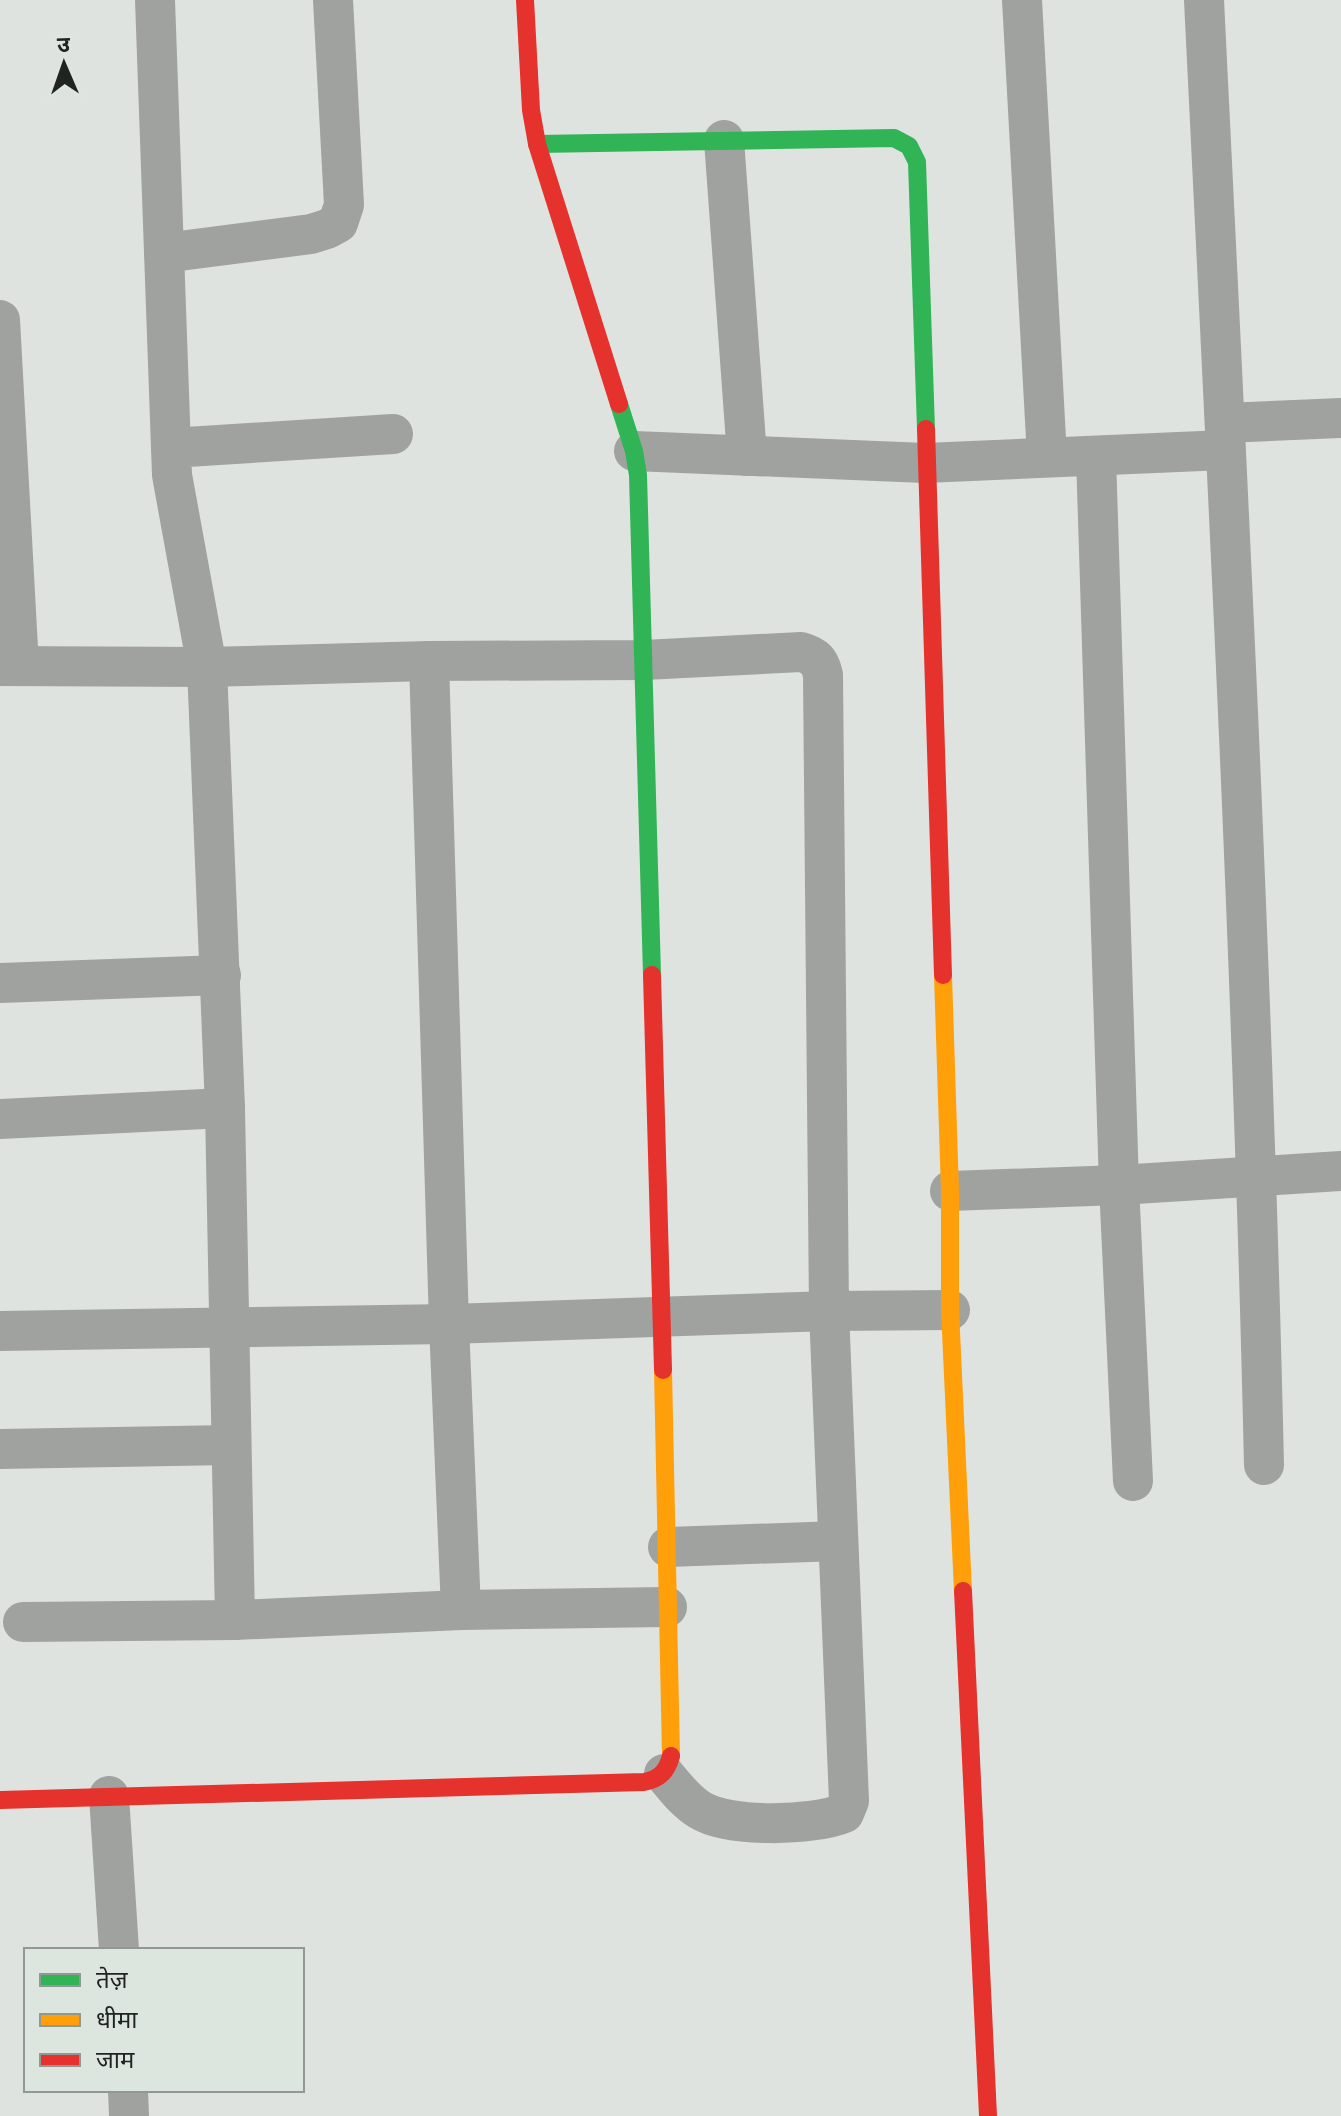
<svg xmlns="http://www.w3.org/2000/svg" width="1341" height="2116" viewBox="0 0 1341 2116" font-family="'Sofia Sans Condensed','Noto Sans Devanagari',sans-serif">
<rect width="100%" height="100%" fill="#dfe3e0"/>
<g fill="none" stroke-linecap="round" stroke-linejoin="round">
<g stroke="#a0a2a0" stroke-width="40">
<polyline points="155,0 171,448"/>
<polyline points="1022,0 1047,457"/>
<path d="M1204,0c24,488 49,977 60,1465"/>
<polyline points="724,140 747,456"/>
<polyline points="164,253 311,234 327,229 338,223 344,205 333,0"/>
<polyline points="0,320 19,666"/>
<polyline points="1225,423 1341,418"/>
<polyline points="634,451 925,463 1225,450"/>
<polyline points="1096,456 1119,1185 1133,1481"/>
<polyline points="429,661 449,1324 461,1610"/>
<path d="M0,666l207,1 222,-6 215,-1 157,-8c14,4 19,9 22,23l6,636 121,-1"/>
<polyline points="0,983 221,975"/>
<polyline points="0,1119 225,1108"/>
<polyline points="950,1191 1119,1185 1341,1171"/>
<path d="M0,1331l449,-7 380,-13 20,490 -5,12c-31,13 -115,15 -144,-3 -15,-9 -25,-23 -36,-36"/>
<polyline points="0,1449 230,1445"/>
<polyline points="668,1547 838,1541"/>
<polyline points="235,1620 225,1108 207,667 172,475 171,448 393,434"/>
<polyline points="23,1622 235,1620 461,1610 667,1607"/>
<polyline points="109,1796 119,1950"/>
<polyline points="128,2090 129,2116"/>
</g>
<g stroke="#30b455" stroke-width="18">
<polyline points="537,144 894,138 909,146 917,162 926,429"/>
<polyline points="619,404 634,451 638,475 652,975"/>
</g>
<g stroke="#ff9f0a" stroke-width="18">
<polyline points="943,975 950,1191 950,1310 963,1591"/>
<polyline points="663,1370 671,1756"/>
</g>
<g stroke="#e5322d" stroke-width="18">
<polyline points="525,0 531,110 537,144 619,404"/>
<polyline points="926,429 943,975"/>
<polyline points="652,975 663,1370"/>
<polyline points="963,1591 988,2116"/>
<path d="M0,1800l644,-18c16,-3 23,-11 27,-26"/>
</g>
</g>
<rect x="24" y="1948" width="280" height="144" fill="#dde5df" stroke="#919793" stroke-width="2"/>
<rect x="40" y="1974" width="40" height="12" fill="#30b455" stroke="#919793" stroke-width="2"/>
<text x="96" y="1988" font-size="24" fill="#202321">तेज़</text>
<rect x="40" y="2014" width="40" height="12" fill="#ff9f0a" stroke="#919793" stroke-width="2"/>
<text x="96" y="2028" font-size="24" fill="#202321">धीमा</text>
<rect x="40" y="2054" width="40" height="12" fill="#e5322d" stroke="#919793" stroke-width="2"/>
<text x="96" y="2068" font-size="24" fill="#202321">जाम</text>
<g transform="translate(64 64) rotate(358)" stroke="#dde5df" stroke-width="6" paint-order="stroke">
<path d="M0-6L14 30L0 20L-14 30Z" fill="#202321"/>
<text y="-12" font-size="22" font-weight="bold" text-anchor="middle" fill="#202321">उ</text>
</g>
</svg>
